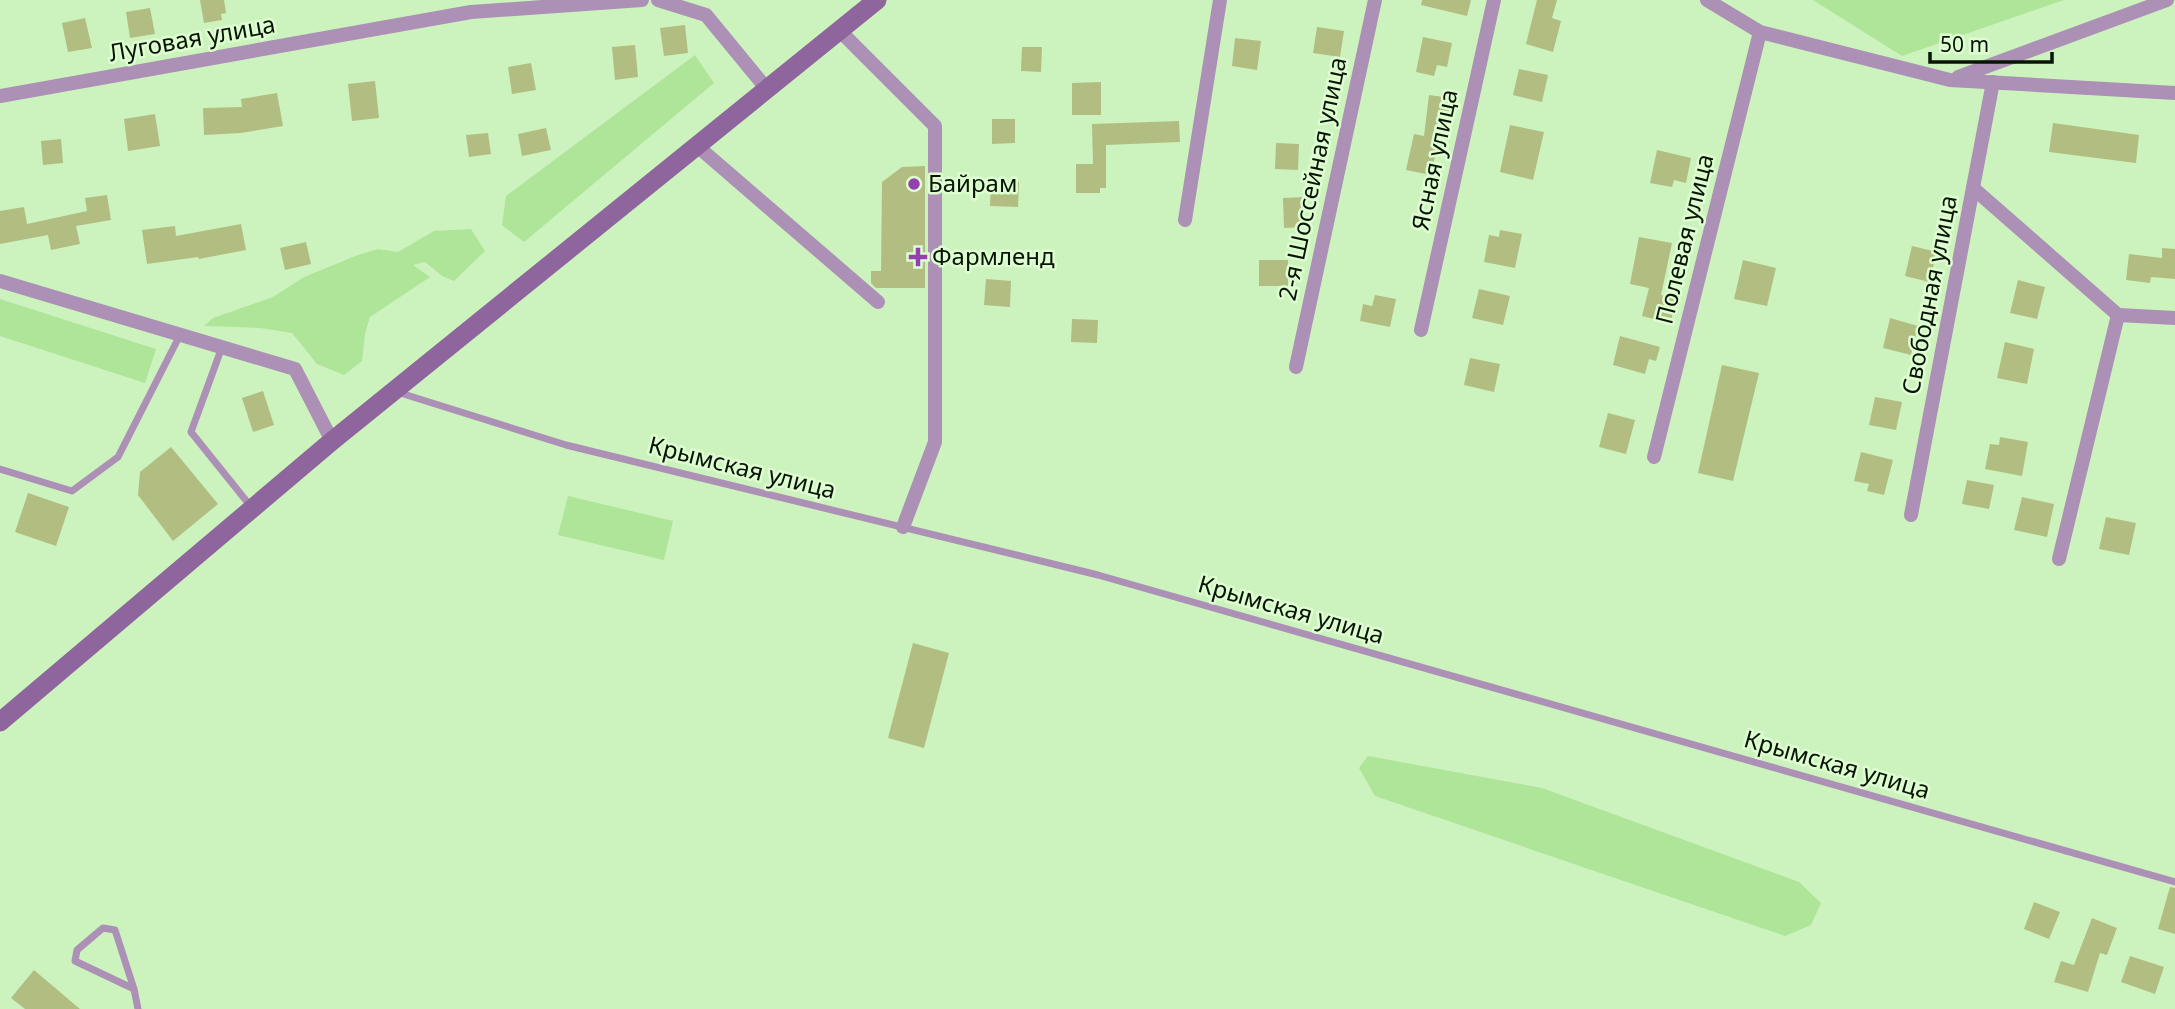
<svg xmlns="http://www.w3.org/2000/svg" width="2175" height="1009" viewBox="0 0 2175 1009" font-family="'Noto Sans',sans-serif">
<rect width="100%" height="100%" fill="#ccf3bd"/>
<g fill="#aee599">
<polygon points="1813,0 2064,0 1902,56"/>
<polygon points="695,55 714,83 524,242 502,225 506,196"/>
<polygon points="471,229 485,251 454,281 442,276 425,262 413,265 430,277 370,317 365,334 362,361 344,375 317,364 292,333 260,328 204,326 213,318 273,297 304,277 358,255 378,249 398,252 434,231"/>
<polygon points="0,299 156,349 145,383 0,336"/>
<polygon points="568,496 673,521 664,560 558,535"/>
<polygon points="1368,756 1542,788 1799,882 1821,903 1811,925 1785,936 1375,796 1359,768"/>
</g>
<g fill="#b2be81">
<polygon points="200,0 224,0 226,13 221,14 222,20 204,23"/>
<polygon points="1422,0 1471,0 1467,16 1421,5"/>
<polygon points="1537,0 1557,0 1552,18 1561,21 1553,52 1526,44"/>
<polygon points="150,8 155,34 130,38 126,12"/>
<polygon points="85,18 92,48 68,52 62,23"/>
<polygon points="685,25 688,53 664,56 660,28"/>
<polygon points="1317,27 1344,31 1340,57 1313,53"/>
<polygon points="1423,37 1452,43 1447,67 1437,65 1434,76 1416,72"/>
<polygon points="1235,38 1261,41 1257,70 1232,66"/>
<polygon points="635,45 638,77 615,80 612,47"/>
<polygon points="1022,47 1042,47 1041,72 1021,71"/>
<polygon points="531,63 536,90 512,94 508,67"/>
<polygon points="1519,69 1548,75 1542,102 1513,95"/>
<polygon points="375,81 379,118 352,121 348,84"/>
<polygon points="1101,82 1101,115 1072,115 1072,83"/>
<polygon points="277,93 283,126 241,133 204,135 203,108 242,107 241,99"/>
<polygon points="1429,95 1451,98 1448,119 1443,119 1431,175 1406,170 1414,134 1424,136"/>
<polygon points="155,114 160,146 128,151 124,119"/>
<polygon points="992,119 1015,119 1015,143 992,144"/>
<polygon points="1179,121 1180,142 1106,145 1106,188 1100,188 1100,193 1076,193 1076,164 1093,164 1092,124"/>
<polygon points="2053,123 2139,135 2136,163 2049,152"/>
<polygon points="1510,125 1544,132 1533,180 1500,172"/>
<polygon points="546,128 551,150 522,156 518,134"/>
<polygon points="488,133 491,154 469,157 466,135"/>
<polygon points="61,139 63,163 43,165 41,141"/>
<polygon points="1276,143 1299,144 1298,170 1275,169"/>
<polygon points="1657,150 1691,158 1686,183 1674,180 1672,187 1650,183"/>
<polygon points="925,166 925,288 876,288 871,283 871,271 881,271 882,182 902,167"/>
<polygon points="991,181 1019,182 1018,207 990,206"/>
<polygon points="107,195 111,220 76,226 80,244 51,250 48,235 0,244 0,211 24,207 27,224 87,211 85,198"/>
<polygon points="1304,197 1305,227 1284,228 1283,198"/>
<polygon points="241,224 246,250 199,259 198,257 147,264 142,230 175,226 176,236"/>
<polygon points="1500,230 1522,234 1515,268 1484,262 1489,235 1499,237"/>
<polygon points="1639,237 1672,243 1661,295 1677,299 1670,323 1642,316 1649,288 1630,284"/>
<polygon points="306,242 311,264 285,270 280,248"/>
<polygon points="1912,246 1937,252 1929,282 1905,276"/>
<polygon points="2162,248 2175,249 2175,279 2151,277 2150,283 2126,280 2129,254 2162,258"/>
<rect x="1259" y="260" width="29" height="26"/>
<polygon points="1743,260 1776,268 1767,306 1734,299"/>
<polygon points="986,279 1011,281 1010,307 984,305"/>
<polygon points="2018,280 2045,287 2037,319 2010,313"/>
<polygon points="1479,289 1510,296 1503,325 1472,318"/>
<polygon points="1375,295 1396,299 1390,327 1360,321 1363,304 1372,306"/>
<polygon points="1890,318 1918,326 1911,355 1883,348"/>
<polygon points="1072,319 1098,320 1097,343 1071,342"/>
<polygon points="1620,336 1660,347 1656,361 1649,359 1645,374 1613,365"/>
<polygon points="2005,342 2034,349 2027,384 1997,378"/>
<polygon points="1470,358 1500,364 1494,392 1464,385"/>
<polygon points="1722,365 1759,373 1733,481 1698,473"/>
<polygon points="263,391 274,425 253,432 242,398"/>
<polygon points="1875,397 1902,402 1896,430 1869,425"/>
<polygon points="1608,413 1635,420 1626,454 1599,447"/>
<polygon points="2000,437 2028,442 2022,476 1985,469 1990,444 1999,445"/>
<polygon points="171,447 218,504 173,541 138,495 140,472"/>
<polygon points="1861,452 1893,460 1884,495 1867,491 1869,484 1854,481"/>
<polygon points="1967,480 1994,485 1989,509 1962,504"/>
<polygon points="28,493 69,507 56,546 15,532"/>
<polygon points="2022,497 2054,504 2047,537 2014,530"/>
<polygon points="2106,517 2136,523 2129,555 2099,549"/>
<polygon points="913,643 949,653 924,748 888,738"/>
<polygon points="2170,887 2175,888 2175,934 2158,929"/>
<polygon points="2034,902 2060,912 2049,939 2024,929"/>
<polygon points="2092,918 2117,928 2107,955 2100,953 2088,992 2054,982 2061,961 2074,965"/>
<polygon points="2130,956 2164,967 2155,994 2121,982"/>
<polygon points="34,970 80,1009 25,1009 11,998"/>
</g>
<g fill="none" stroke-linecap="round" stroke-linejoin="round">
<g stroke="#ac90b6" stroke-width="7">
<polyline points="222,347 191,432 252,508"/>
<polyline points="397,392 566,445 1098,575 2175,882"/>
<polyline points="0,469 72,491 118,457 180,335"/>
<polyline points="134,989 75,961 77,950 103,928 115,930 134,989 138,1009"/>
</g>
<g stroke="#ac90b6" stroke-width="14">
<polyline points="658,0 706,15 766,88"/>
<polyline points="1707,0 1760,32 1950,80 2175,93"/>
<polyline points="839,30 935,126 935,442 903,527"/>
<polyline points="1958,77 2167,0"/>
<polyline points="0,96 471,12 642,0"/>
<polyline points="696,145 878,302"/>
<polyline points="1973,188 2118,315 2175,318"/>
<polyline points="1185,220 1220,0"/>
<polyline points="0,281 295,369 332,441"/>
<polyline points="1421,330 1494,0"/>
<polyline points="1296,367 1375,0"/>
<polyline points="1654,457 1760,32"/>
<polyline points="1911,515 1993,82"/>
<polyline points="2059,559 2118,315"/>
</g>
<polyline stroke="#8f659d" stroke-width="19" points="0,722 332,441 877,0"/>
</g>
<g fill="#9440ae" stroke="#defed2" stroke-width="2.5">
<circle cx="914" cy="184" r="7"/>
<path d="M914.5 246.5h7v7h7v7h-7v7h-7v-7h-7v-7h7z"/>
</g>
<g text-anchor="middle" stroke-width="5" stroke-linejoin="round" paint-order="stroke">
<g font-size="24" fill="#081504" stroke="#defed2">
<text transform="translate(192 39) rotate(-10)" y="8">Луговая улица</text>
<text transform="translate(1435 160) rotate(-78)" y="8">Ясная улица</text>
<text transform="translate(1313 179) rotate(-78)" y="8">2-я Шоссейная улица</text>
<text transform="translate(1685 239) rotate(-76)" y="8">Полевая улица</text>
<text transform="translate(1930 295) rotate(-79)" y="8">Свободная улица</text>
<text transform="translate(742 468) rotate(14)" y="8">Крымская улица</text>
<text transform="translate(1291 610) rotate(16)" y="8">Крымская улица</text>
<text transform="translate(1837 765) rotate(16)" y="8">Крымская улица</text>
</g>
<g font-size="24" fill="#081504" stroke="#defed2" text-anchor="start">
<text x="928" y="192">Байрам</text>
<text x="932" y="265">Фармленд</text>
</g>
</g>
<path d="M1930 52v10h122v-10" fill="none" stroke="#081504" stroke-width="3.5"/>
<text x="1940" y="52" font-size="21" fill="#081504" stroke="#defed2" stroke-width="5" paint-order="stroke">50 m</text>
</svg>
